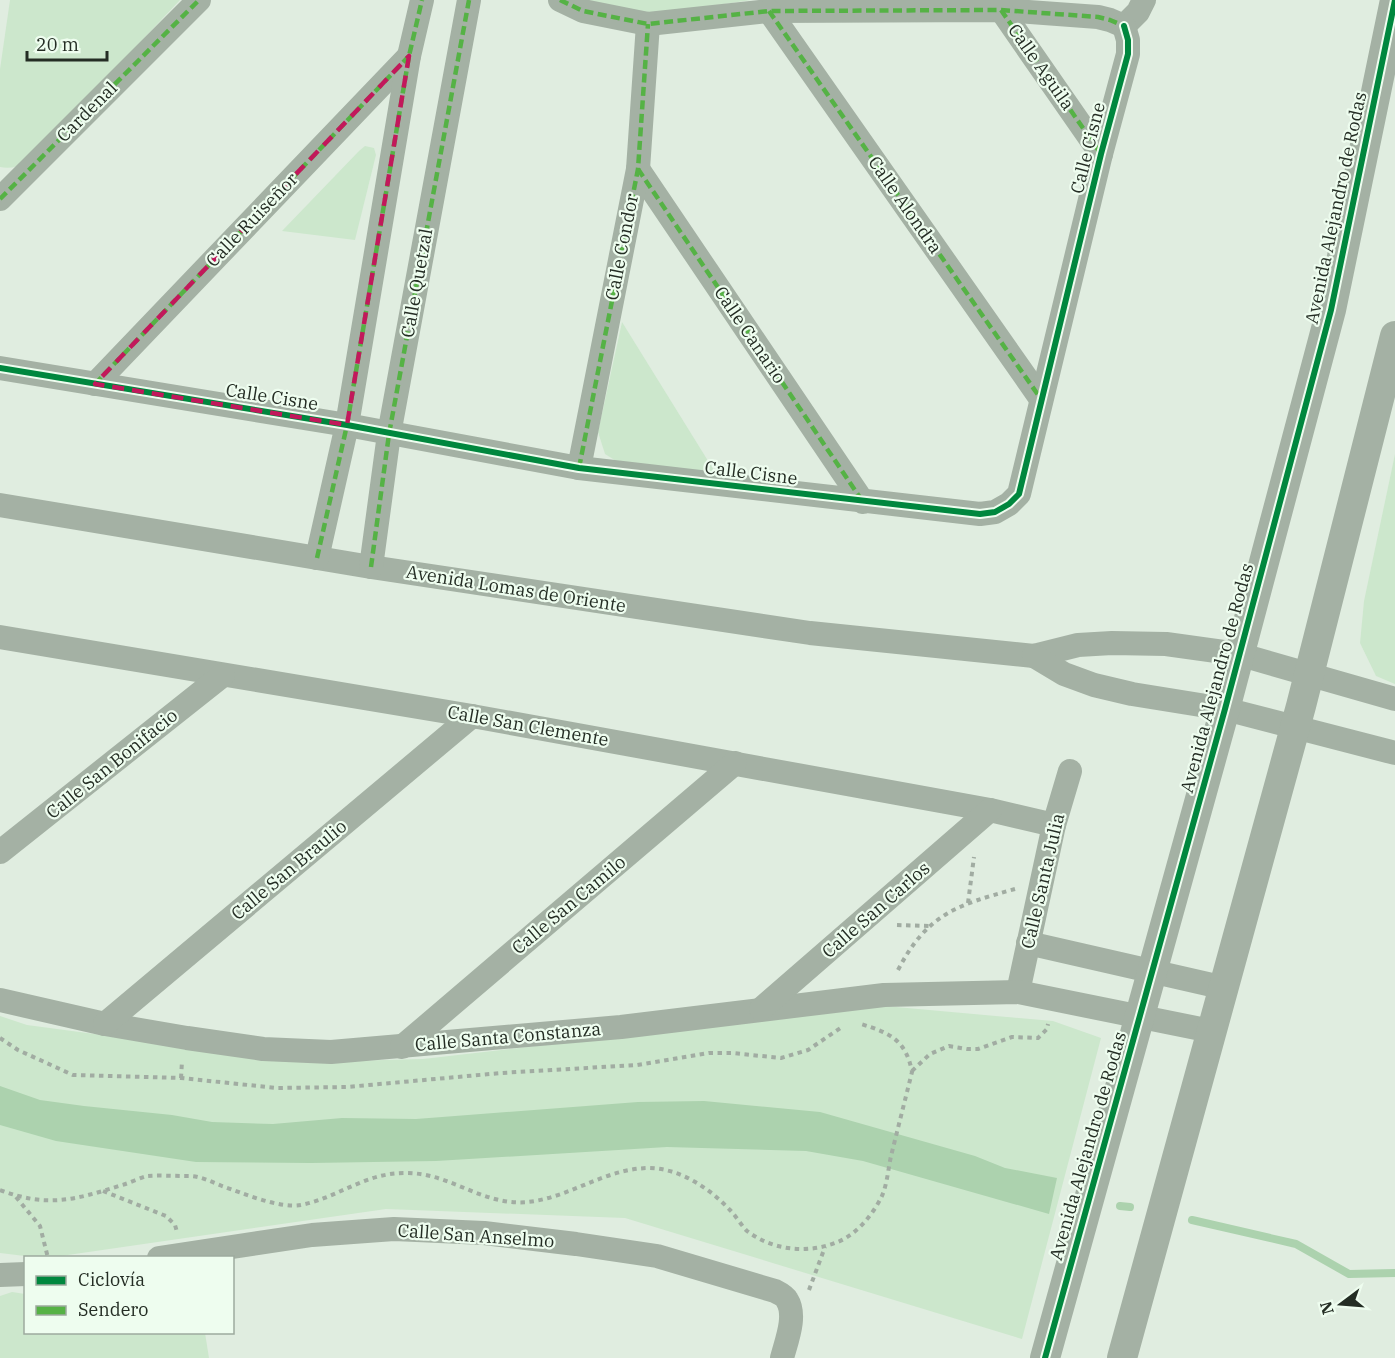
<svg xmlns="http://www.w3.org/2000/svg" width="1395" height="1358" viewBox="0 0 1395 1358" font-family="'IBM Plex Serif',serif">
<rect width="100%" height="100%" fill="#e0ede0"/>
<g fill="#cce7cc">
<path d="M10,0h170l-153,162c-9,5 -17,7 -27,5v-98z"/>
<polygon points="580,0 751,0 672,12 614,12"/>
<polygon points="365,146 374,148 376,155 355,240 282,231 359,151"/>
<polygon points="622,322 723,485 621,464 605,454 598,432"/>
<polygon points="1395,454 1395,684 1376,676 1360,643 1364,601"/>
<polygon points="885,1006 1053,1021 1101,1038 1022,1339 625,1218 386,1209 54,1257 33,1257 0,1253 0,1016 27,1025 305,1062 423,1059"/>
<polygon points="12,1292 25,1294 26,1332 205,1333 209,1358 0,1358 0,1296"/>
</g>
<polygon fill="#acd2ae" points="0,1086 40,1100 84,1106 172,1115 212,1122 273,1124 342,1118 416,1119 638,1102 704,1101 820,1112 975,1156 1005,1168 1057,1178 1049,1214 863,1161 806,1151 667,1147 436,1161 311,1163 196,1162 56,1141 0,1125"/>
<g fill="none" stroke-linecap="round" stroke-linejoin="round">
<g stroke="#acd2ae" stroke-width="8">
<polyline points="1120,1206 1130,1207"/>
<polyline points="1192,1220 1296,1244 1349,1274 1395,1273"/>
</g>
<g stroke="#a1aca2" stroke-width="4" stroke-dasharray="4.5 4.5" stroke-linecap="butt">
<polyline points="968,903 974,857"/>
<polyline points="897,925 929,926"/>
<path d="M898,970c29,-56 59,-65 117,-81"/>
<polyline points="0,1038 18,1050 73,1075 181,1078 277,1088 347,1087 501,1073 637,1065 709,1053 732,1053 781,1058 808,1050 842,1027"/>
<polyline points="912,1071 930,1054 949,1046 967,1049 978,1049 1012,1037 1038,1038 1047,1029 1048,1024"/>
<polyline points="181,1078 182,1061"/>
<path d="M0,1190c47,18 75,10 122,-5 8,-2 17,-7 25,-9 12,-1 26,0 39,0 12,-1 24,5 36,10 20,7 58,23 79,19 36,-7 64,-32 103,-32 49,-1 81,37 131,28 40,-7 73,-33 115,-33 31,1 59,20 80,42 6,6 11,15 17,21 25,19 59,23 88,12 20,-7 36,-26 46,-45 6,-12 7,-28 10,-42 7,-28 14,-56 21,-84 -6,-32 -22,-39 -51,-48"/>
<polyline points="103,1191 166,1216 175,1225 177,1232"/>
<polyline points="16,1197 40,1226 48,1258"/>
<polyline points="809,1290 825,1247"/>
</g>
<g stroke="#a4b1a4" stroke-width="24">
<polyline points="560,0 583,11 648,24 769,11 1001,10 1098,17 1110,20 1124,26"/>
<polyline points="1001,10 1101,154"/>
<polyline points="769,11 1041,399"/>
<polyline points="1124,26 1138,12 1144,0"/>
<polyline points="638,169 863,502"/>
<polyline points="0,199 199,0"/>
<polyline points="0,368 347,425 579,468 980,514 995,512 1009,504 1019,494 1101,154 1128,54 1128,40 1124,26"/>
<polyline points="95,384 409,56"/>
<polyline points="579,468 638,169 648,24"/>
<polyline points="0,505 371,567 810,633 1034,656 1078,645 1112,643 1166,644 1238,654 1395,699"/>
<polyline points="317,558 347,425 409,56 422,0"/>
<polyline points="371,567 389,434 469,0"/>
<polyline points="0,637 472,716 990,810 1054,825"/>
<polyline points="1034,656 1064,674 1094,685 1132,694 1225,709 1395,753"/>
<polyline points="0,852 223,675"/>
<polyline points="1028,943 1225,988"/>
<polyline points="1018,992 1054,825 1070,771"/>
<polyline points="0,1000 105,1024 187,1038 263,1049 331,1052 621,1027 884,995 1018,992 1211,1031"/>
<polyline points="761,1009 990,810"/>
<polyline points="105,1024 472,716"/>
<polyline points="402,1047 735,763"/>
<path d="M159,1258l153,-23 82,-6 90,4 92,11 81,12 118,35c4,2 10,5 12,9 10,16 -1,42 -5,58"/>
<polyline points="0,1275 26,1274"/>
</g>
<g stroke="#a4b1a4" stroke-width="30">
<polyline points="1045,1358 1225,709 1331,310 1395,0"/>
<polyline points="1122,1358 1301,706 1395,336"/>
</g>
<g stroke="#55b245" stroke-width="4.5" stroke-dasharray="9 4.5" stroke-linecap="butt">
<polyline points="560,0 583,11 648,24 769,11 1001,10 1098,17 1110,20 1124,26 1125,32"/>
<polyline points="1001,10 1101,154"/>
<polyline points="769,11 1041,399"/>
<polyline points="638,169 863,502"/>
<polyline points="0,199 199,0"/>
<polyline points="95,384 409,56"/>
<polyline points="579,468 638,169 648,24"/>
<polyline points="317,558 347,425 409,56 422,0"/>
<polyline points="371,567 389,434 469,0"/>
</g>
<g stroke="#eefdef" stroke-width="10">
<g id="cycleway">
<polyline points="0,368 347,425 579,468 980,514 995,512 1009,504 1019,494 1101,154 1128,54 1128,40 1124,26"/>
<polyline points="1045,1358 1225,709 1331,310 1395,0"/>
</g>
</g>
<use href="#cycleway" stroke="#00873e" stroke-width="6"/>
</g>
<path fill="none" stroke="#c2185b" stroke-width="4.5" stroke-dasharray="12 8" stroke-linejoin="round" d="M409,56l-62,369 -252,-41z"/>
<g text-anchor="middle" stroke-width="4.5" stroke-linejoin="round" paint-order="stroke">
<g font-size="18" fill="#242d24" stroke="#eefdef">
<text transform="translate(1041 67) rotate(55)" y="6">Calle Aguila</text>
<text transform="translate(87 112) rotate(-45)" y="6">Cardenal</text>
<text transform="translate(1088 148) rotate(-76)" y="6">Calle Cisne</text>
<text transform="translate(905 205) rotate(55)" y="6">Calle Alondra</text>
<text transform="translate(1336 208) rotate(-78)" y="6">Avenida Alejandro de Rodas</text>
<text transform="translate(252 220) rotate(-46)" y="6">Calle Ruiseñor</text>
<text transform="translate(622 247) rotate(-79)" y="6">Calle Condor</text>
<text transform="translate(417 283) rotate(-80)" y="6">Calle Quetzal</text>
<text transform="translate(750 335) rotate(56)" y="6">Calle Canario</text>
<text transform="translate(272 397) rotate(9)" y="6">Calle Cisne</text>
<text transform="translate(751 473) rotate(7)" y="6">Calle Cisne</text>
<text transform="translate(516 589) rotate(9)" y="6">Avenida Lomas de Oriente</text>
<text transform="translate(1217 678) rotate(-75)" y="6">Avenida Alejandro de Rodas</text>
<text transform="translate(528 726) rotate(10)" y="6">Calle San Clemente</text>
<text transform="translate(112 764) rotate(-39)" y="6">Calle San Bonifacio</text>
<text transform="translate(289 870) rotate(-40)" y="6">Calle San Braulio</text>
<text transform="translate(1043 881) rotate(-77)" y="6">Calle Santa Julia</text>
<text transform="translate(569 905) rotate(-40)" y="6">Calle San Camilo</text>
<text transform="translate(876 910) rotate(-41)" y="6">Calle San Carlos</text>
<text transform="translate(508 1037) rotate(-5)" y="6">Calle Santa Constanza</text>
<text transform="translate(1088 1146) rotate(-74)" y="6">Avenida Alejandro de Rodas</text>
<text transform="translate(476 1236) rotate(4)" y="6">Calle San Anselmo</text>
</g>
</g>
<rect x="24" y="1256" width="210" height="78" fill="#eefdef" stroke="#9daa9e" stroke-width="1.5"/>
<rect x="36" y="1276" width="30" height="9" fill="#00873e" stroke="#9daa9e" stroke-width="1.5"/>
<text x="78" y="1286" font-size="18" fill="#242d24">Ciclovía</text>
<rect x="36" y="1306" width="30" height="9" fill="#55b245" stroke="#9daa9e" stroke-width="1.5"/>
<text x="78" y="1316" font-size="18" fill="#242d24">Sendero</text>
<g transform="translate(1341 1304) rotate(254)" stroke="#eefdef" stroke-width="4.5" paint-order="stroke">
<path d="M0-4.5L10 22L0 15L-10 22Z" fill="#242d24"/>
<text y="-9" font-size="16" font-weight="bold" text-anchor="middle" fill="#242d24">N</text>
</g>
<path d="M27 51v9h80v-9" fill="none" stroke="#242d24" stroke-width="3"/>
<text x="36" y="51" font-size="18" fill="#242d24" stroke="#eefdef" stroke-width="4.5" paint-order="stroke">20 m</text>
</svg>
